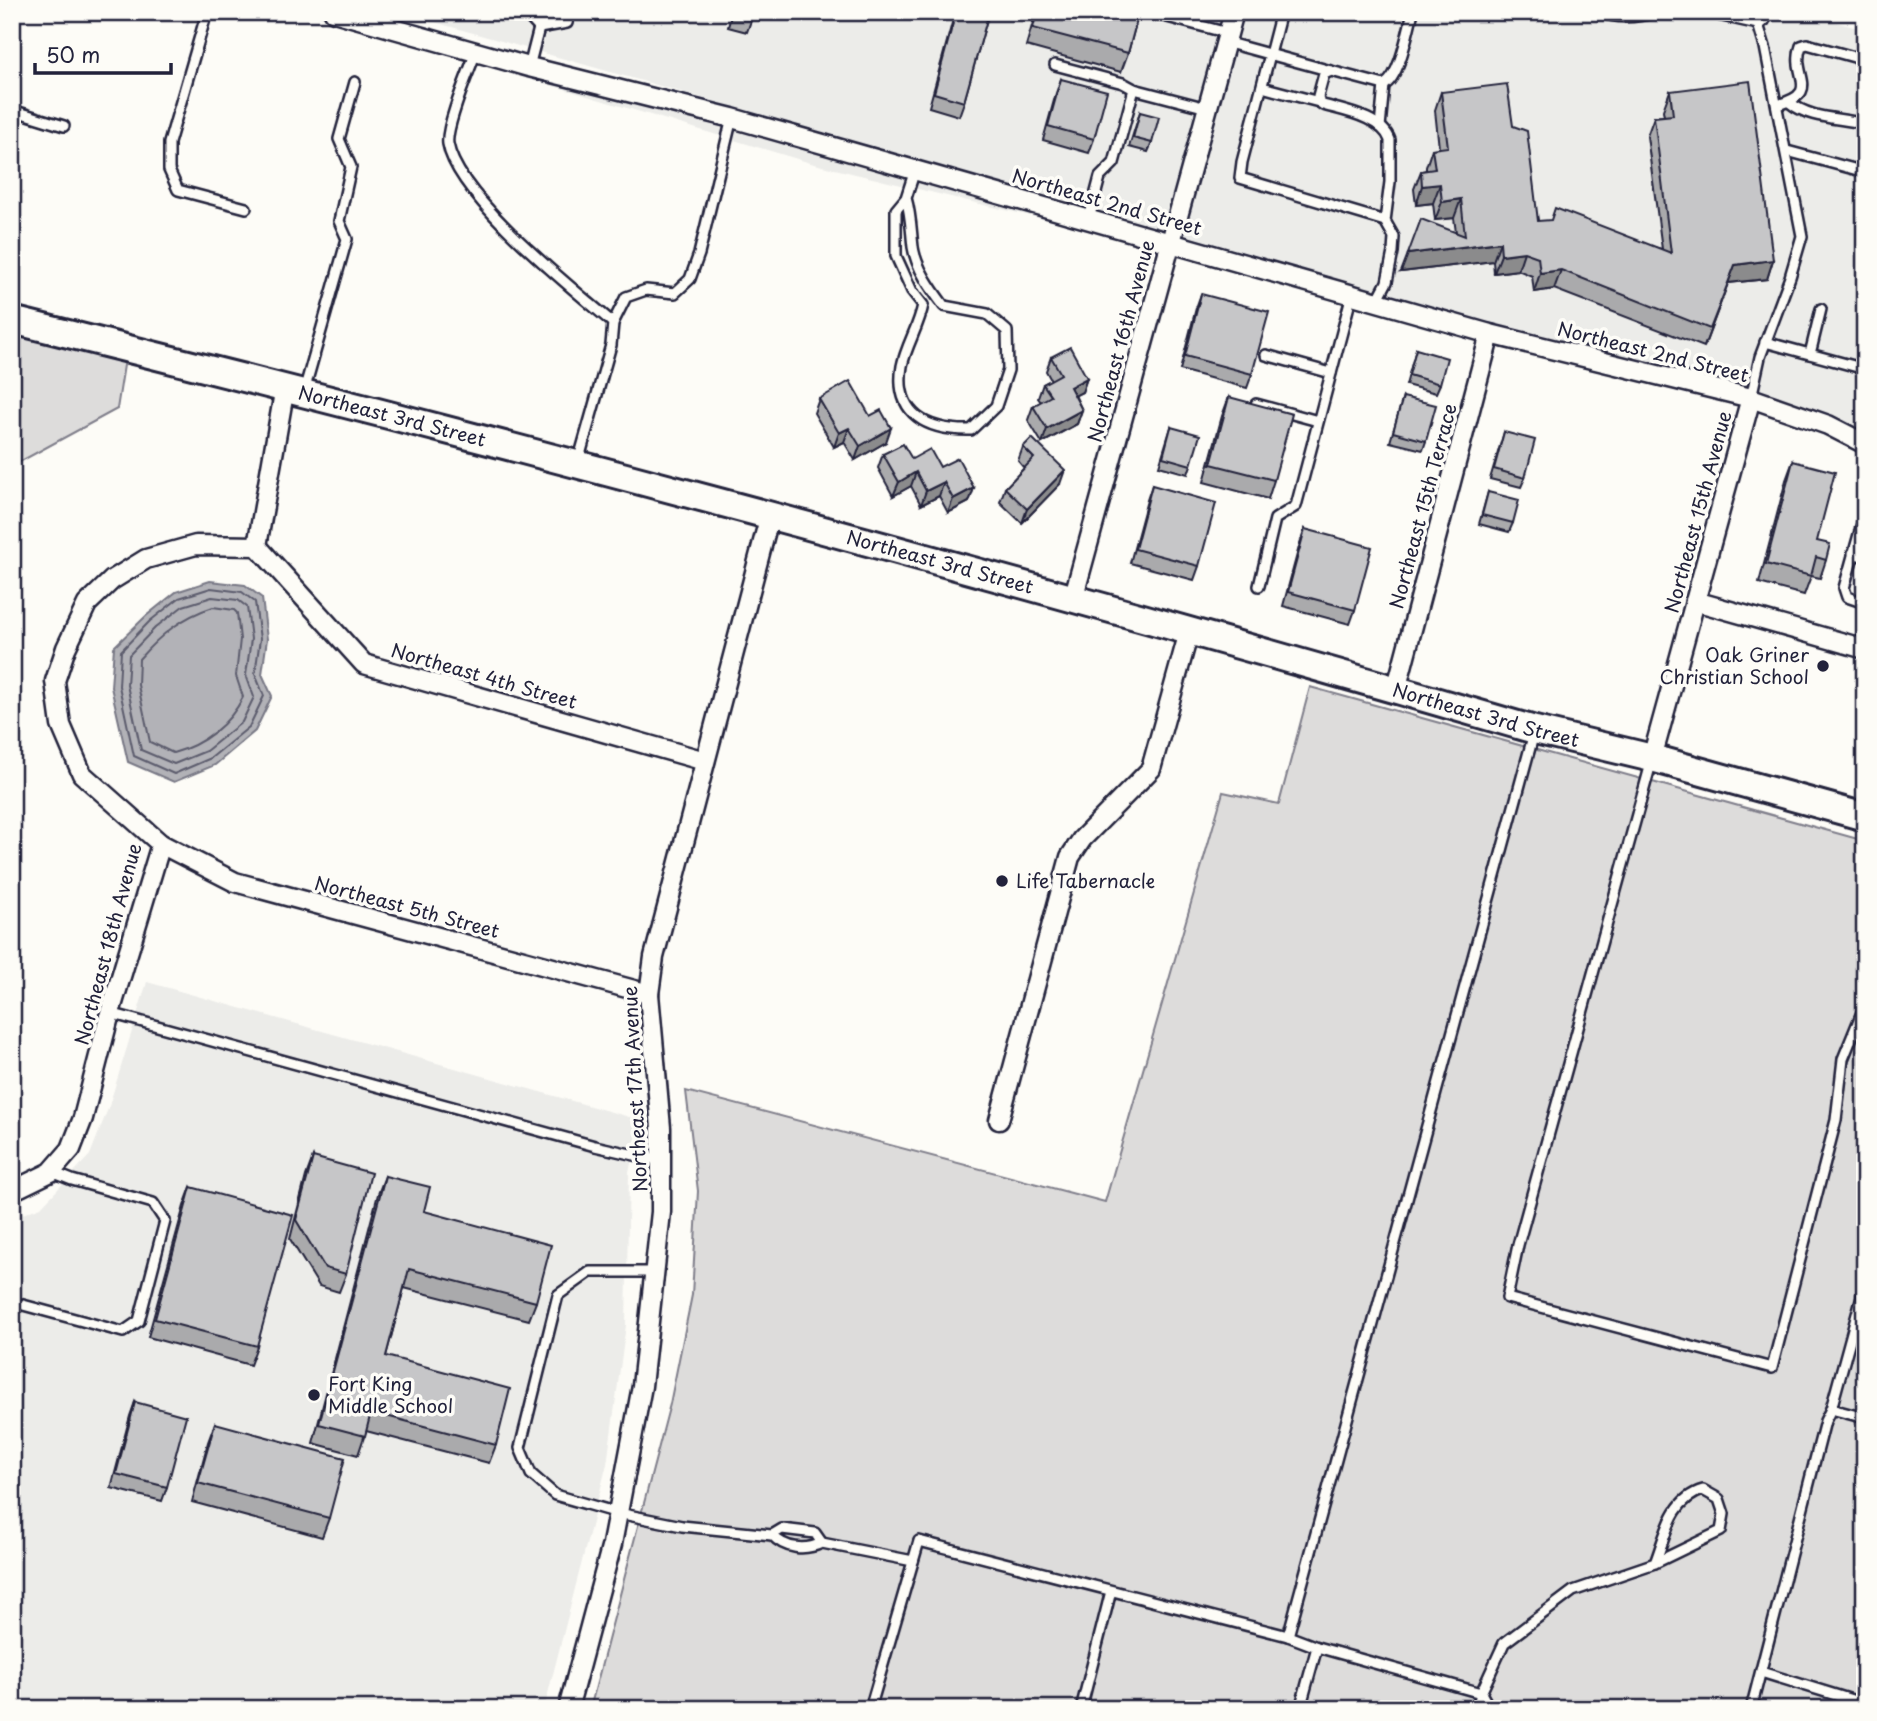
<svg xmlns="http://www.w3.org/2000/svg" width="1877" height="1721" viewBox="0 0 1877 1721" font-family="'Playpen Sans',sans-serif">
<rect width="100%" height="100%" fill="#fdfcf7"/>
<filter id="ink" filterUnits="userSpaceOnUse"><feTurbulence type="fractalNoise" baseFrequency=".0143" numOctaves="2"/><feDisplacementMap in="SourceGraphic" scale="14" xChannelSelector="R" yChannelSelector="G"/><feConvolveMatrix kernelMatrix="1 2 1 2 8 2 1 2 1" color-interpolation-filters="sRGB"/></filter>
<g filter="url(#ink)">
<g fill="#ecece9">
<polygon points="307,12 321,12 1097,232 814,164"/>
<polygon points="399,12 1224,12 1164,229"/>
<polygon points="1243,12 1799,12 1865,30 1865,432 1831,415 1763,391 1493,323 1182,234"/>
<polygon points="147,982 640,1120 629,1173 626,1325 607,1464 544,1709 12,1709 12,1218 41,1207 90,1155 109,1106"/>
</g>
<g fill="#dddcdb" stroke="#807f8b" stroke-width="2">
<polygon points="12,331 125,359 117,409 12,466"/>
<polygon points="1310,687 1865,841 1865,1709 590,1709 670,1404 692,1295 698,1191 686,1091 1105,1202 1223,792 1279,804"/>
</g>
<polygon fill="#b2b2b7" stroke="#787885" stroke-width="2" points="210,581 245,585 262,598 267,639 262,674 272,696 255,731 215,765 174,782 128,762 111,687 114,647 146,616 176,592"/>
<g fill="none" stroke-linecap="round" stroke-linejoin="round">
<g stroke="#5c5c6d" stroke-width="2">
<polygon points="211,588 242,592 255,602 260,639 255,674 264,696 249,727 211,758 174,774 134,756 119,686 121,651 150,621 179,598"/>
<polygon points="212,597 238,600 247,607 251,639 246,675 254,697 242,722 206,751 174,764 141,750 127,685 129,655 156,627 183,606"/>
<path d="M213,607l21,3 3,3 3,26 -4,37 7,21c-13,27 -40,48 -70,56l-23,-11 -12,-57 1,-26c21,-24 43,-42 74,-52z"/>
</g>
<g stroke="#22223b" stroke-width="14">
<g id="lane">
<polyline points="207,12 169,143 169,170 178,190 246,208"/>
<polyline points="524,12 539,28 529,67"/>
<polyline points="1148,12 1228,33"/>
<polyline points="1281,12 1242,162 1240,178 1385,221"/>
<path d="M1599,12c19,7 37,6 56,0"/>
<polyline points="1704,12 1758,24 1764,21 1769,12"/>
<polyline points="539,28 567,23 570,12"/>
<polyline points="1225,42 1331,71"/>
<path d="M476,52c-7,19 -31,75 -28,92 9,53 123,143 165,179l-2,22 -33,117"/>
<polyline points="1055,65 1123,83 1134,89"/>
<polyline points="1262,87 1319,102"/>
<path d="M1789,102c22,18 50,15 76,22"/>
<path d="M1777,105c47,-13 13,-29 24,-59l6,-2 58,16"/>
<polyline points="12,110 64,126"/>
<polyline points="1380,127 1384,85"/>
<polyline points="1787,151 1865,172"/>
<path d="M906,198c5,17 5,32 7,49 3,21 19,43 31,59l43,8 20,17 1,39 -12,36 -25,24c-43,1 -77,-15 -69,-64 4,-20 17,-40 21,-61l-11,-14 -16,-35v-46l10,-12 9,-28"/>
<polyline points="1089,219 1100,177 1114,163 1134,89 1207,108"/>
<path d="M1377,301l10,-19 6,-30 1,-15 -9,-16 5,-39v-42c-8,-23 -46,-29 -67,-35l-4,-3 -1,-6 6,-22 7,-3 53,14c16,-8 24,-55 29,-73"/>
<polyline points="613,323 626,297 646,290 675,293 690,279 699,254 732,118"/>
<polyline points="1765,342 1865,369"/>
<polyline points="1810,354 1821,309"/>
<polyline points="1266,355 1331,373"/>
<polyline points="304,391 347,239 339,221 351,167 339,139 355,82"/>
<polyline points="1751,398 1760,357 1790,277 1802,236 1765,47 1758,24"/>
<polyline points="1256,404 1318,421"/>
<polyline points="1865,513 1844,588 1847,597 1865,603"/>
<polyline points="1853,553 1865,557"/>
<polyline points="1259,586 1275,519 1296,506 1352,294"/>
<polyline points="1652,760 1518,1245 1507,1298 1772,1368 1836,1120 1843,1059 1865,1005"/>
<polyline points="110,1013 595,1146 661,1161"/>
<path d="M655,1272h-65l-32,23 -38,153 11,26 24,21 63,18 64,13 90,9c13,14 33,16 50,8l-7,-10 -33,-4 -10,6"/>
<polyline points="12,1302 123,1332 139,1321 165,1221 153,1203 72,1180 52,1172"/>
<polyline points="1831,1409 1865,1285"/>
<polyline points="822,1543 913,1561"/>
<polyline points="1288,1636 1534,733"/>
<polyline points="1761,1672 1865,1704"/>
<polyline points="870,1709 919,1541 1288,1636 1317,1647 1481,1693 1490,1709"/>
<polyline points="1081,1709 1111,1591"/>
<polyline points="1300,1709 1317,1647"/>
<path d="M1477,1709l4,-16 23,-50 69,-52 82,-28 66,-32 3,-17 -5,-15 -16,-9c-32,9 -37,45 -48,73"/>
<polyline points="1751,1709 1825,1421 1831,1409 1865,1418"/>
</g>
</g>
<g stroke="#22223b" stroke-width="23">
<g id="street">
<polyline points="334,12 529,67 732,118 1490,334 1751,398 1828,425 1865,444"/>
<polyline points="257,546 364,664 705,761"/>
<polyline points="257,546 285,387"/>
<polyline points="1073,599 1234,12"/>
<polyline points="1695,601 1865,649"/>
<polyline points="1396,690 1490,334"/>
<polyline points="1652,758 1751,398"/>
<polyline points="161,844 235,882 649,994"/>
<polyline points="999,1120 1070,857 1082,839 1151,769 1189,632"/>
<polyline points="12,1191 51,1172 71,1149 83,1118 110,1013 161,844 82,774 61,725 55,681 66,648 87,604 112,580 146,559 196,545 257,546"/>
<polyline points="568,1709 612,1544 642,1386 661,1212 661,1128 649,994 654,957 770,515"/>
</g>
</g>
<g stroke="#22223b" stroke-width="32">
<g id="secondary">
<path id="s1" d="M12,320c511,126 1018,263 1523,410l117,28 213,59"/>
</g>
</g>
<use href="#lane" stroke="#fdfcf7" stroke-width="9"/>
<use href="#street" stroke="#fdfcf7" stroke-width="18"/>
<use href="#secondary" stroke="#fdfcf7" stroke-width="26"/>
</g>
<g fill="#aaaaac" stroke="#22223b" stroke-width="2">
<polygon points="732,12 754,12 747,32 728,27"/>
<polygon points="955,12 989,12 964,102 959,116 929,107"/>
<polygon points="1036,12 1139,12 1128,53 1121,72 1026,46"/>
<polygon points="1061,79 1094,139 1089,153 1043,140 1056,93"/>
<polygon points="1670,91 1773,260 1767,279 1728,283 1704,347 1554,289 1534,292 1532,276 1518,270 1494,273 1493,261 1401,272 1456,232 1454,218 1435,220 1433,203 1416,205 1414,189 1421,171 1426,170 1426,167 1432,149 1439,148 1435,110 1441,92 1513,126 1538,221 1662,249 1647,136 1654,117 1664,116 1663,110"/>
<polygon points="1140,112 1152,143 1148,152 1129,147"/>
<polygon points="1201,294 1252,374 1247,388 1180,370 1196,308"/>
<polygon points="1416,349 1440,384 1436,393 1406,385"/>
<polygon points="1051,357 1087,378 1082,392 1075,395 1082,410 1077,424 1042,443 1028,420 1033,406 1041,402 1038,398 1043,384 1051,380 1046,371"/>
<polygon points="1229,397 1274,480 1268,499 1204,482 1222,416"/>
<polygon points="1403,397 1426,441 1423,450 1390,442"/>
<polygon points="819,399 870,416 886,442 855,460 844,442 834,447 814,413"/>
<polygon points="1171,427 1191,465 1188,474 1159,466"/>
<polygon points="1504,432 1525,478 1521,487 1490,479"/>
<polygon points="1023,447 1060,484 1022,523 1000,502 1005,488 1024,468 1018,461"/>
<polygon points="883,454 912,459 940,467 974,488 969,502 948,513 939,496 921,505 911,486 893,496 878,468"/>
<polygon points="1793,461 1817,541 1826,560 1820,578 1811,576 1804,595 1759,583 1786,480"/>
<polygon points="1152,485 1199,566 1194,580 1130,563 1147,500"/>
<polygon points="1488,492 1513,523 1509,532 1479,524"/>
<polygon points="1305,529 1355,610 1350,624 1283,606 1300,543"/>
<polygon points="313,1157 346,1274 339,1292 319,1286 290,1239 306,1176"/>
<polygon points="385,1176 424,1211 536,1302 529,1320 404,1288 386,1356 496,1445 489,1463 366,1431 358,1455 313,1443 378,1194"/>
<polygon points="191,1187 257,1346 250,1365 148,1337 184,1206"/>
<polygon points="135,1402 167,1487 162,1501 111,1488 130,1416"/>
<polygon points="215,1423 329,1518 322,1537 192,1502 208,1442"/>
</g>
<g fill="#8b8b8c" stroke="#22223b" stroke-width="2">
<polygon points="1440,184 1433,203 1416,205 1422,186"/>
<polygon points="1461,199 1454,218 1435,220 1442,202"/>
<polygon points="1500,242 1493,261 1401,272 1408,254"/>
<polygon points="1524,252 1518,270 1494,273 1501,255"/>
<polygon points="1773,260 1767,279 1728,283 1704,347 1735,265"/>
<polygon points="1561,270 1554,289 1534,292 1540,273"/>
<polygon points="1087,378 1082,392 1065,401 1070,387"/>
<polygon points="1082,410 1077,424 1042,443 1047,429"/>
<polygon points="849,428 844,442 834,447 839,433"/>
<polygon points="891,428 886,442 855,460 860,446"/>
<polygon points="1065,470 1060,484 1022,523 1027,509"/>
<polygon points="916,472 911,486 893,496 899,482"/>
<polygon points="944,482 939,496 921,505 926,491"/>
<polygon points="974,488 969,502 948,513 953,499"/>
</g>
<g fill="#c6c6c8" stroke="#22223b" stroke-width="2">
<polygon points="956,12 989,12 964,102 934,93"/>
<polygon points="1037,12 1139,12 1128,53 1033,28"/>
<polygon points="1061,79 1107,91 1094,139 1048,126"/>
<polygon points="1750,81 1773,260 1735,265 1710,329 1561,270 1540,273 1538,257 1524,252 1501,255 1500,242 1408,254 1421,219 1465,236 1461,199 1442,202 1440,184 1422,186 1421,171 1435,169 1432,149 1448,147 1441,92 1507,84 1513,126 1527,131 1538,221 1551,220 1555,208 1671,253 1654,117 1673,115 1670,91"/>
<polygon points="1140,112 1159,117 1152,143 1133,138"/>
<polygon points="1201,294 1269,312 1252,374 1185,356"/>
<polygon points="1070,347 1087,378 1070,387 1082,410 1047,429 1033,406 1051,396 1043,384 1061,374 1051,357"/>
<polygon points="1416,349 1447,358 1440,384 1409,375"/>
<polygon points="850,381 870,416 881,410 891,428 860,446 849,428 839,433 819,399"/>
<polygon points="1229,397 1292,414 1274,480 1211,464"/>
<polygon points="1403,397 1436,405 1426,441 1393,432"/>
<polygon points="1171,427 1200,435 1191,465 1163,457"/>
<polygon points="1504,432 1535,440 1525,478 1494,469"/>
<polygon points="1032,438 1065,470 1027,509 1005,488 1034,458 1023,447"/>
<polygon points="903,444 912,459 930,449 940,467 958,458 974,488 953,499 944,482 926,491 916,472 899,482 883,454"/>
<polygon points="1793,461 1835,472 1817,541 1830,544 1826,560 1816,557 1811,576 1766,564"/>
<polygon points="1152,485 1216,503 1199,566 1135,549"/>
<polygon points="1488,492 1519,500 1513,523 1482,515"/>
<polygon points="1305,529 1372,547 1355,610 1288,592"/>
<polygon points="313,1157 371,1173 346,1274 325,1268 296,1220"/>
<polygon points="385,1176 430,1187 424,1211 551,1245 536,1302 409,1269 386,1356 510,1389 496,1445 371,1412 365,1436 319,1424"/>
<polygon points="191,1187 293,1215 257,1346 155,1319"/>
<polygon points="135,1402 186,1416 167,1487 116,1474"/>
<polygon points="215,1423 345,1458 329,1518 198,1483"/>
</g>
</g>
<g fill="#22223b" stroke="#fdfcf7" stroke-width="2.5">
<circle cx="1823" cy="666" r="7"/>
<circle cx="1002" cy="881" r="7"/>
<circle cx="314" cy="1395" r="7"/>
</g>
<g text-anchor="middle" stroke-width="7" stroke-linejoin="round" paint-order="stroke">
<g font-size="19" fill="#22223b" stroke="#fdfcf7">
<text transform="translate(1107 202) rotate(16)" y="7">Northeast 2nd Street</text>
<text transform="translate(1121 341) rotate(-75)" y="7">Northeast 16th Avenue</text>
<text transform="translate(1653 352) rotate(14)" y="7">Northeast 2nd Street</text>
<text dy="7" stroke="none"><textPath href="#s1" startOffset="392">Northeast 3rd Street</textPath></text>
<text transform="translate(1423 506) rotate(-75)" y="7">Northeast 15th Terrace</text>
<text transform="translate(1698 512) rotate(-75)" y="7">Northeast 15th Avenue</text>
<text dy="7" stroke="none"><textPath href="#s1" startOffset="959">Northeast 3rd Street</textPath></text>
<text transform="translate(484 676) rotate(16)" y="7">Northeast 4th Street</text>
<text dy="7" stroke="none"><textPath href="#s1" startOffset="1526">Northeast 3rd Street</textPath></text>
<text transform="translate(407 907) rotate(15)" y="7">Northeast 5th Street</text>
<text transform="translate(108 944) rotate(-75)" y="7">Northeast 18th Avenue</text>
<text transform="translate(635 1089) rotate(-93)" y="7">Northeast 17th Avenue</text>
</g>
<g font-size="19" fill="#22223b" stroke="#fdfcf7" text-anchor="start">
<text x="1809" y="662" text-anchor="end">Oak Griner<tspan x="1809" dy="22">Christian School</tspan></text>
<text x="1016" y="888">Life Tabernacle</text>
<text x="328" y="1391">Fort King<tspan x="328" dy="22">Middle School</tspan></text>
</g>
</g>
<rect width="1877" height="1721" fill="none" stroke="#fdfcf7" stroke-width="42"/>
<rect x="21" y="21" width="1835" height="1679" fill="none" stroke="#22223b" stroke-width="2.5" filter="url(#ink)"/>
<path d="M35 63v10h136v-10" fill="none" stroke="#22223b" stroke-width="3.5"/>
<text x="46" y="63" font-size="21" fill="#22223b" stroke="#fdfcf7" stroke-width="5" paint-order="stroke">50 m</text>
</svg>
